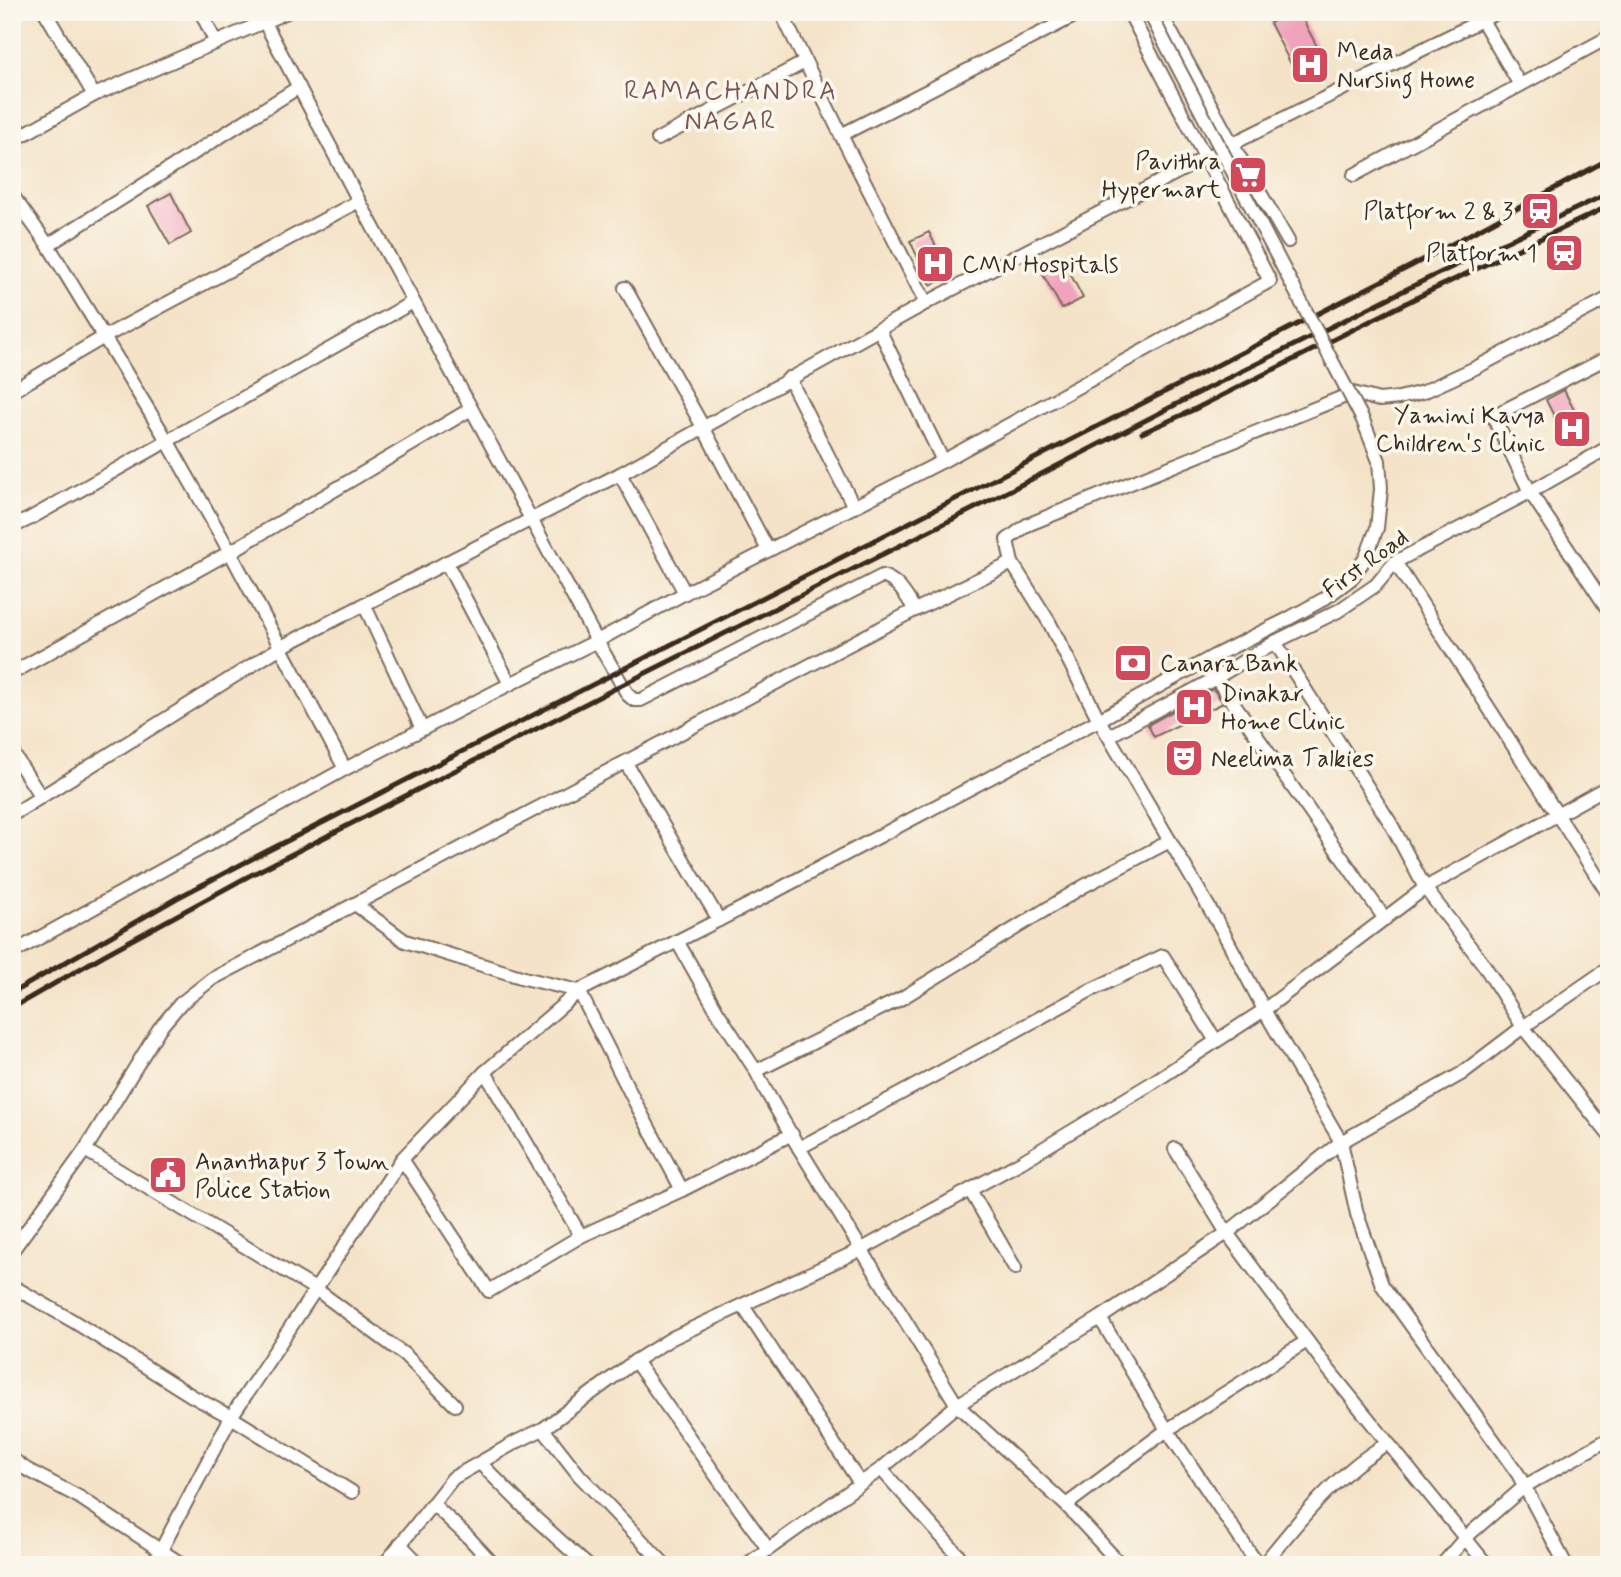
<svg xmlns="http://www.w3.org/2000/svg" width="1621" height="1577" viewBox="0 0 1621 1577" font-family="Mynerve,sans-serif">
<rect width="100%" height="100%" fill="#fbf7ec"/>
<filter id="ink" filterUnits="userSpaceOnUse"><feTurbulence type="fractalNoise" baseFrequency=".0143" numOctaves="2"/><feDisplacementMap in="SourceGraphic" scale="14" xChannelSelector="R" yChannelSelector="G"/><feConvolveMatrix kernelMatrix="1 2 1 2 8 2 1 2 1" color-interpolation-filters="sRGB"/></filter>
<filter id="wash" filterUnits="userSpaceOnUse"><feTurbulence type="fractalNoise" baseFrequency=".00686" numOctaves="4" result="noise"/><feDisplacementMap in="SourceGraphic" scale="28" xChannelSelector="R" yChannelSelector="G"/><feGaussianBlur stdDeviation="1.57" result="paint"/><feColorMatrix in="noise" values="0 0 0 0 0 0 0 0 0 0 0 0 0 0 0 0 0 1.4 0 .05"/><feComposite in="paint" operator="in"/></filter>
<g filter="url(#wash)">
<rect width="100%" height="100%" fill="#f4e3c8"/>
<g id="blocks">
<g fill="#f1a3bd">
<polygon points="1292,12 1299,12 1326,64 1298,78 1270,23"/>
<polygon points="171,193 191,233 170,245 148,206"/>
<polygon points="929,232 950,276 931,285 910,241"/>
<polygon points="1063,260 1083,298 1062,309 1041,271"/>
<polygon points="1564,390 1586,434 1568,444 1546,400"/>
<polygon points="1213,689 1223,703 1154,737 1148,725"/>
</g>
</g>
</g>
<g filter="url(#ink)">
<use href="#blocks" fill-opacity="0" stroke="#7c6b5a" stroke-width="2"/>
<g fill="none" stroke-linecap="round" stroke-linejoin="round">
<g stroke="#7c6b5a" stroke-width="16">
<g id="minor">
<polyline points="201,12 216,43"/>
<polyline points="781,12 841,135"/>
<polyline points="1160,12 1232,144 1498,12"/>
<polyline points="1482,20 1520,85"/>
<path d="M265,23l94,178 238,440 31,54 6,5h7l241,-124c17,5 24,20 33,34"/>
<polyline points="94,95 287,12"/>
<polyline points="658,139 805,62"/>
<polyline points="12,141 94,95 45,12"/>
<polyline points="1354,175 1609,37"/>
<polyline points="12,195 48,245 168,442 230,552 345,769"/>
<polyline points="48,245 299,87"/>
<polyline points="625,288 703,427 768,550"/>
<polyline points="926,303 841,135 1082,12"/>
<polyline points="879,329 943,461"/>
<polyline points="1609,357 1501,412 1496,416 1495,420 1530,492 1609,611"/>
<polyline points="789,378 854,507"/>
<polyline points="12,391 104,337 359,201"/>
<polyline points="620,474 685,593"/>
<polyline points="12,527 29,519 413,302"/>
<polyline points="446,562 510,684"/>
<polyline points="1395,562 1609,895"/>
<polyline points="364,604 422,729"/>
<polyline points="12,673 230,552 471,409"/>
<polyline points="1216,678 1385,919"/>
<polyline points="1109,736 1216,678 1275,642 1338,611 1376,585 1395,562 1530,492 1609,447"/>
<polyline points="12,752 41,797"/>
<polyline points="626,763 719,920"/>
<polyline points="12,815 281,647 620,474 926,303 1232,144 1288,241"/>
<polyline points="355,904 405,941 524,978 579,991 634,1100 682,1190"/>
<polyline points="677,941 717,1011 756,1071 766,1091 799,1148 957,1405 1066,1505 1121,1565"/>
<polyline points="12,953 345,769 510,684 597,641 685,593 943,461 1270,281 1129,12"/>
<polyline points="1609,968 1523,1027 1609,1135"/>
<polyline points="756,1071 902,998 1084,886 1170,841"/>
<polyline points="485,1072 581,1236"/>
<polyline points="799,1148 935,1075 1089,991 1163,956 1216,1041"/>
<polyline points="1175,1149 1227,1233 1328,1369 1487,1565"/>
<polyline points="85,1150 317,1290 405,1355 455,1405"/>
<polyline points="402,1159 489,1291 581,1236 682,1190 792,1134"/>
<polyline points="970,1190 1015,1268"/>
<polyline points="12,1251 85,1150 159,1029 180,1004 212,979 915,610 1012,563"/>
<polyline points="12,1286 73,1321 192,1396 231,1417 352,1492"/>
<polyline points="743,1306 860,1483"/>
<polyline points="1100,1318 1167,1430 1258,1565"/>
<polyline points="635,1361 768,1549"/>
<polyline points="543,1429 579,1475 665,1565"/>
<polyline points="12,1459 26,1469 79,1497 183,1565"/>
<polyline points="480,1463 535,1518 587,1565"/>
<polyline points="433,1504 469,1538 494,1565"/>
<polyline points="1066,1505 1167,1430 1307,1341"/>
<polyline points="400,1544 420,1565"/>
<polyline points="152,1565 161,1550 231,1417 402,1159 485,1072 579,991 772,893 1099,720 1134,700"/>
<polyline points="384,1565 453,1478 516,1442 543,1429 635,1361 672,1338 862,1249 1021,1162 1152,1083 1264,1010 1425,888 1609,786"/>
<polyline points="746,1565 881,1469"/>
<polyline points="945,1565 958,1555"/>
<polyline points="967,1565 881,1469 957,1405 1100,1318 1227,1233 1341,1142 1461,1074 1523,1027 1484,965 1425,888 1391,824 1275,642"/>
<path d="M1263,1565c28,-35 58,-72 93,-100 10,-8 21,-15 31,-22"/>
<polyline points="1442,1565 1465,1538 1525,1486 1609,1439"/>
<polyline points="1566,1565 1518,1474 1382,1285 1357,1214 1341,1142 1268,1017 1221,928 1099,720 1049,622 1012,563 1007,540 1027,525 1353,393 1379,400 1399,398 1423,392 1475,368 1609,298"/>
</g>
</g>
<use href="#minor" stroke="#fff" stroke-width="12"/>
<g stroke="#3b2a1e" stroke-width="5">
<polyline points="1142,433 1193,410 1430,291 1609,206"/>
<polyline points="12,993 177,898 240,865 1411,266 1609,159"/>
<polyline points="12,1008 104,955 247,877 622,685 1001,495 1202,391 1429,278 1609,193"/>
</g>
<g stroke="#7c6b5a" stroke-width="16" stroke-linecap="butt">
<polyline id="minor-bridge" points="1134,700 1214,656 1286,620 1324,599 1352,578 1366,557 1377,528 1381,489 1379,461 1363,420 1149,12"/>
</g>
<use href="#minor-bridge" stroke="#fff" stroke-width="12"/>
</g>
</g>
<defs>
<g id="hospital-square" transform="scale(2.0125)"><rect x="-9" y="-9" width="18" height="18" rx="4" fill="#d1495b" stroke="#fbf7ec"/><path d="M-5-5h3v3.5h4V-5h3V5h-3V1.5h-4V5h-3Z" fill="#fff"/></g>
<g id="supermarket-square" transform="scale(2.0125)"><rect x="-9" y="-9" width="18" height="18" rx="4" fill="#d1495b" stroke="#fbf7ec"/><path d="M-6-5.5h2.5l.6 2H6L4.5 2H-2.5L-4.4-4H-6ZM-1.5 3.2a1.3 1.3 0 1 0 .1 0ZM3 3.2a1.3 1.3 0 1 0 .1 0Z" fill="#fff"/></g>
<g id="station-square" transform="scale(2.0125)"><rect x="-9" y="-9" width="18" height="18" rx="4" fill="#d1495b" stroke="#fbf7ec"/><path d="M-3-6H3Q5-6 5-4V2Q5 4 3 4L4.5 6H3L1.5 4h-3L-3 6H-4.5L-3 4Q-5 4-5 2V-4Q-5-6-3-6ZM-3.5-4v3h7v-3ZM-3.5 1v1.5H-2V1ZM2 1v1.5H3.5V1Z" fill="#fff"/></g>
<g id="bank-square" transform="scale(2.0125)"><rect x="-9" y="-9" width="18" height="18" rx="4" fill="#d1495b" stroke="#fbf7ec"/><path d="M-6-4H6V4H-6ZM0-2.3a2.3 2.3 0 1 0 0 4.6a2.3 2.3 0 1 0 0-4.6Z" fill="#fff"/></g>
<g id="theatre-square" transform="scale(2.0125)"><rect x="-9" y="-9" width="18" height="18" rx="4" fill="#d1495b" stroke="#fbf7ec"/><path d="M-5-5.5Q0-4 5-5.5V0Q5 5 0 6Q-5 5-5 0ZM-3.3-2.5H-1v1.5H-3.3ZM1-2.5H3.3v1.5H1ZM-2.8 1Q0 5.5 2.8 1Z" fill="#fff"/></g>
<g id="civic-square" transform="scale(2.0125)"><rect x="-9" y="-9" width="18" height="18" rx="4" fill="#d1495b" stroke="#fbf7ec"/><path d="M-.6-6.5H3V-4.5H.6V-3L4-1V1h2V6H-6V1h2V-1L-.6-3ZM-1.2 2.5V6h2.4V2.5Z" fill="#fff"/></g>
</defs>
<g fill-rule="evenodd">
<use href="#hospital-square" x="1310" y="65"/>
<use href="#supermarket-square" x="1248" y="175"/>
<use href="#station-square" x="1540" y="211"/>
<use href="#station-square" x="1564" y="253"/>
<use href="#hospital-square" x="935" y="264"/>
<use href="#hospital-square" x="1572" y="429"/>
<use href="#bank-square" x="1133" y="663"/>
<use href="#hospital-square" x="1194" y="707"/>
<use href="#theatre-square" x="1184" y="758"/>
<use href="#civic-square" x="168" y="1175"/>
</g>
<g text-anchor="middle" stroke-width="7" stroke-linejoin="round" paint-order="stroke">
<g font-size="24" fill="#3b2a1e" stroke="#fbf7ec" text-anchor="start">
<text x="1337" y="59">Meda<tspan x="1337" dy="28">Nursing Home</tspan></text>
<text x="1221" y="169" text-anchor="end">Pavithra<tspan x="1221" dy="28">Hypermart</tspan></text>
<text x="1513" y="219" text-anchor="end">Platform 2 &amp; 3</text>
<text x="1537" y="261" text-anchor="end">Platform 1</text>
<text x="962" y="272">CMN Hospitals</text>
<text x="1545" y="423" text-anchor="end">Yamini Kavya<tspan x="1545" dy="28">Children's Clinic</tspan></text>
<text x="1160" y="671">Canara Bank</text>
<text x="1221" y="701">Dinakar<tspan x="1221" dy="28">Home Clinic</tspan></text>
<text x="1211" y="766">Neelima Talkies</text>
<text x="195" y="1169">Ananthapur 3 Town<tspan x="195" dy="28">Police Station</tspan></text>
</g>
<g font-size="24" fill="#3b2a1e" stroke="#fbf7ec">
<text transform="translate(1365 563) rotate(-36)" y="8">First Road</text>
</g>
<g font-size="26" letter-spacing="2" fill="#7b5456" stroke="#fbf7ec">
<text x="731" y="99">RAMACHANDRA<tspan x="731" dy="30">NAGAR</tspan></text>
</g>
</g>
<rect width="1621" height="1577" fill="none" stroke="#fbf7ec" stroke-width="42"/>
</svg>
